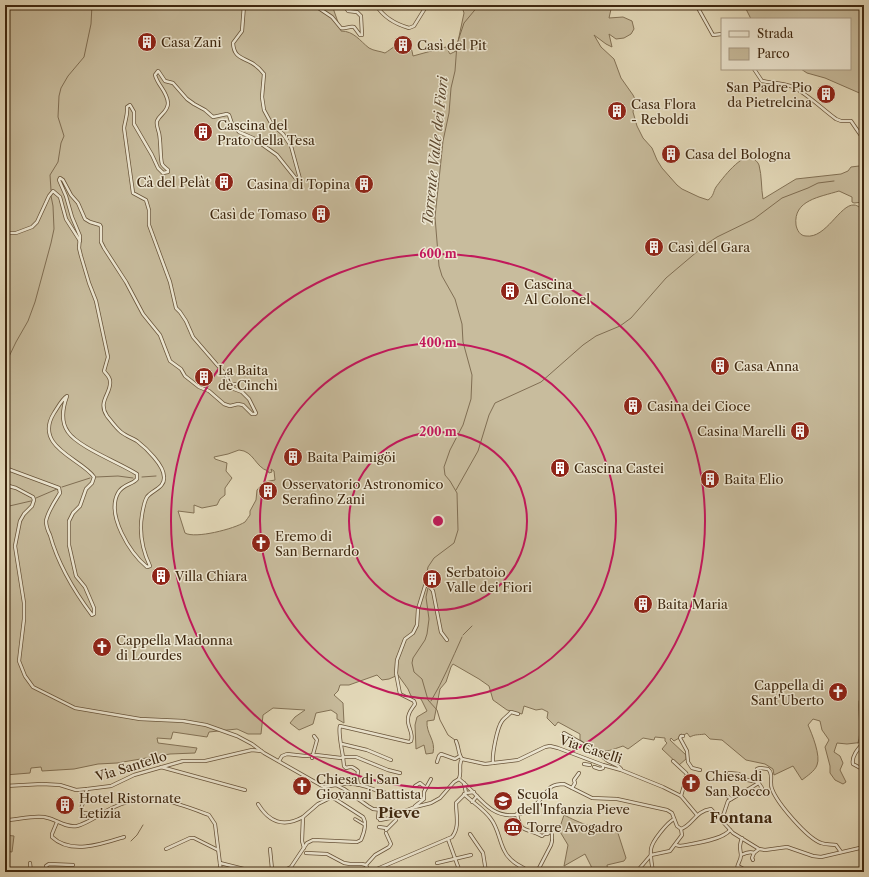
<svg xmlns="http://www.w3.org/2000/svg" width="869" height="877" viewBox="0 0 869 877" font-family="'Libre Caslon Text',serif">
<rect width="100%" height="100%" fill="#e4daba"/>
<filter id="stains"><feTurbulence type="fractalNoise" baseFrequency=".005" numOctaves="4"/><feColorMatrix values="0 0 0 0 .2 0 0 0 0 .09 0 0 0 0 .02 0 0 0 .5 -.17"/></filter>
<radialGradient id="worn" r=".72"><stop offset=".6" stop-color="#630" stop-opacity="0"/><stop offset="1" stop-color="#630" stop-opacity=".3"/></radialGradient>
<g fill="#c8bc9d" stroke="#837256" fill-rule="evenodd">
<path d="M5,5h327l9,26c13,0 19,10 28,17 5,3 11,3 16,5 13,-8 24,-22 28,3l33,-9 4,7 6,-3 8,-38 -2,-6 1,-2h149l-3,13 14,-1 9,4 2,8 -3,5 -7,4 -8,1 -7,-5 3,13 -6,-3 -12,-9 7,12 13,12 7,19 12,17 2,4 -2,13 4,14 6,12 9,10 5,12 5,8 15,17 5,4 17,8 9,3c6,-4 5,-8 8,-13 6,-8 26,-35 37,-29 2,2 5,4 6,7 3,11 2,23 4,34l33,-20 45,-5 7,-3 3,-4 8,-1 4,3 1,14 -2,8 2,2v9l-10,1 -2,-1v-5l-13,-6c-19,6 -46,9 -43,34 1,5 4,11 10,11 20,3 34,-32 48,-31 4,0 7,4 10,6v531l-17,2 -10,-1 -3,9 6,4 3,7 -3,7 6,12 -3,2 -8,-4 -5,-7v-7l-5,-19 4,-7 -7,-10 -2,-9 -7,-2 -5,6c4,9 13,31 9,40 -2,6 -10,11 -15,15l-9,-14 -19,9 -1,-6 -8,-5 -19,-4 -24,-20 -12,-1 -5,-5c-5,1 -10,0 -15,3l-3,-4 -3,2 -3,-1 -2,4 -5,3 -3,-3 -1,2 16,15v4l-7,6 -17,-16 5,-6 -2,-2v-3l-10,-1 -1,3 -11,-2 -15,11 -5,-3c-23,8 -22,8 -43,-6v-6l-22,-12 -3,4 -8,-8 1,-6 -6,-3 -6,1 -12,-4 -2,8 -15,-4 -14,-10 -4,-14 -10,-7 -26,-15 -2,3 -5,15 -6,7 -6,31 -7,1c-1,13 9,19 6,32l-7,1 -2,-9 -8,4 -1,-24 2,-8 10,-6 -6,-12 -10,-3 -3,-7 -10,-14 -9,4 -7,1 -5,-5 -28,10h-9l-2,6 -4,4 9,8 1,20 -7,-4v-5l-6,-4 -15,3 -3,11 -14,6 -9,-7 5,-6 10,-7 -32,-2 -10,7 -2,19h-13l-11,-5 -28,3 -2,5 -34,-5 -2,7 -14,-1 1,5 39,5 -2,5 -25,1 -53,9 -19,1 -24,5 -32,2 -1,-4 -10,1 -1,5 -25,2zM239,450c15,1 16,17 29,21l1,2 3,-1 -1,-3 3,2 1,9 -11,2 -7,8 -1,10 -6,11v4c-2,2 -3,5 -5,7 -11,7 -50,17 -60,11l-7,-22 16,2v-8l8,3 15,-3 3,-6 5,-4v-7l7,-10 -6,-7 1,-8 -12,-4 -1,-2 14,-3z"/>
<polygon points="742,5 864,5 864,95 825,78 807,73 801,69 850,69 850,19 751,19 746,9"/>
<path d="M564,815c14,7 37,18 52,12l10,31 -2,3 -17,4 1,7h-14l-9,-18 -21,12 4,-21 -9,-15z"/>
<polygon points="5,835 14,836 12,852 5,851"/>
</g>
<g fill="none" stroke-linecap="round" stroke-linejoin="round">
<g stroke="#806e53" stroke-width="1">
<polyline points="51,190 50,175 58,162 61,143 64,136 58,117 59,96 61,88 68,76 84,57 91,24 92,5"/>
<polyline points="5,365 16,342 28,321 35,302 51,243 54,229 53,206 51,196"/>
<polyline points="96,477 118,476 133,478"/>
<polyline points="142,477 156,476"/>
<polyline points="62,487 90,478"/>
<polyline points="456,490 478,451 489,415 495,403 541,382 583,345 596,336 620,326 631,318 666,278 705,245 717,237 754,219 782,198 808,188 818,183 834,181"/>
<polyline points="36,498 57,489"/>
<polyline points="5,507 31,501"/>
<polyline points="428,585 426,577 428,567 434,558 454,543 458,530 457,493 450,481 445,475 444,467 450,450 463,425 471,399 472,375 463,342 462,324 455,299 442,276 439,266 435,217 440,170 443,141 449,113 451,88 455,71 457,44 464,23 479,5"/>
<polyline points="428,588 426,597 429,619 427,634 425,640 413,658 412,663 414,672 422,679 428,700 437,710 440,720 448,735 455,740"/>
<polyline points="463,635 472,626"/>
<polyline points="860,698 860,667 864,640"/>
<path d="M431,701c12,-20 21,-42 31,-64"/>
<path d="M858,743c4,-12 0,-28 1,-42"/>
<polyline points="131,841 137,835 143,825"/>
</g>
<polyline stroke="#c3b698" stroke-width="2" stroke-dasharray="2 1" stroke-linecap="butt" points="256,542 257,547"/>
<g stroke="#68543a" stroke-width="3.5">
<g id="pedestrian">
<polyline points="257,547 257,548"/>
<polyline points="355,819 365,825"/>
<polyline points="542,836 545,834 548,834 550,831 552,831 552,841"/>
</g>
</g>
<g stroke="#68543a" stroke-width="4">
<g id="minor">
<path d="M314,5l18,12 9,11c5,1 8,-2 13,-1l6,8h2l-1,-19 -4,-4 -9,-1 -4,-6"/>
<path d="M376,5c8,13 19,19 33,23l5,-2 13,-21"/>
<polyline points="688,5 698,8 713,35 722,34"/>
<path d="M754,69l8,12c10,2 21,2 31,6 16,8 29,22 43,32l5,2h10l13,19"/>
<polyline points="5,233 16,233 32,227 37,222 49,196 53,191 60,197 66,219 80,241"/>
<polyline points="230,384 236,384"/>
<path d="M5,468l54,20 1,5c-5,8 -12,18 -14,28 0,4 2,10 4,14 8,29 24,56 42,80l2,-1v-6l-9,-21 -9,-11 -7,-31v-24l4,-8 7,-7 6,-17 6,-6 2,-6c-12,-18 -61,-30 -40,-64 4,-6 8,-14 13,-17 -4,11 -7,25 1,36 10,15 52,31 69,42v5c-5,6 -14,5 -19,14 -12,22 12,60 29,74l3,-1c-8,-17 -11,-33 -8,-51 1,-6 2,-13 5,-18 5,-7 18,-9 17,-20 0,-12 -18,-29 -27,-36 -5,-3 -11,-5 -16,-9 -5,-4 -10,-11 -14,-16 -10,-15 5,-23 3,-35 0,-4 -4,-7 -6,-10l4,-14 -12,-56 -7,-18 -8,-27 -2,-8 1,-12 -8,-19 -6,-21 -7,-16 1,-2 3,2 8,15 7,8 7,16 5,3 10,3 1,2v15l3,6 22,34 17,32 17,21 10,26 11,8 4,7 14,11 10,4 15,13 6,2 8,-2 5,1 9,9h3l1,-1 -7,-14 -7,-7 -8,-3 -3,-3 -6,-12 -32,-37 -7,-16 -6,-9 -4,-4 -6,-26 -21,-57v-15l-3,-10 -13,-7 -9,-65c1,-7 4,-14 3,-21l3,-2 4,7v12l18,31 6,13 5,5 5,-1v-2c-2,-2 -4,-3 -6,-6 -2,-7 -1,-22 -3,-31 -1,-4 -3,-8 -2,-12 3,-7 11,-9 11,-18 -1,-12 -10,-17 -13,-28l3,-4 1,1 6,9 8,2 14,16 7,5 11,6 8,7 14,-3 2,1 3,9 7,8 14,6 24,17 20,25 3,-1 -9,-33 -8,-12 -12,-11 -7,-13 -2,-13 2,-23c-3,-4 -7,-8 -12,-11 -10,-6 -18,-5 -19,-20l9,-12 2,-26"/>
<polyline points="5,485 16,488 33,497 34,500 32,506 24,514 20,521 15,546 24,603 24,619 19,661 25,676 33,687 75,708 140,719 183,721 206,725 237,736 252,744 264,753 324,787 336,785 344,789 368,806 373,809 402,812 415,807 431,803 440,798 454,782 459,779"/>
<polyline points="564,733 595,751 608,761 618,766 621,769"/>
<polyline points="683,736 681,736 680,738 687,751 688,762 692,768 700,770"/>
<path d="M456,741c3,6 2,13 6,18 -4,6 0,13 -3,20"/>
<path d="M864,742c-5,6 -13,14 -11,22l11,6"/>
<polyline points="342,744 367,750 391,760"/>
<polyline points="312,758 317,740 314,736"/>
<path d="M462,759l23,5 8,-1c-1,-9 4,-35 9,-42 3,-4 6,-5 9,-9l7,2"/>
<path d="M279,761l3,-5 5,-2 18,2 11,-1 25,3 2,-1c-1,-7 -5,-25 -3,-31l69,16 2,-1c3,-8 -4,-14 -3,-22 0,-7 4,-10 7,-15l-1,-3 -14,-7 -4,-21 1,-13 8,-21 8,-6 4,-8 1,-16 7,-23 1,-1 4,2 3,4 8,41 6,8"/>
<polyline points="673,761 686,773 687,775 681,796"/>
<polyline points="437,762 439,756 441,754 455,759 460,756"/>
<polyline points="493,763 518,760 545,747 550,746 558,748 603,765 621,770 663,787 681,796 697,815"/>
<polyline points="584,764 590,765"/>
<polyline points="161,767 245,790"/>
<polyline points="594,767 600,769 603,768 603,765"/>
<polyline points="729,773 739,774 742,779 758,782"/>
<path d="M459,779c19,14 29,39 56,36 5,-1 11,-2 15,-5 8,-6 14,-16 21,-23 5,-3 8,-3 13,-3l28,14 25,1 50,11 5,3 5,13 4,3c12,-4 14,-18 30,-20l22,24 26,16 6,1 22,-3 26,9 8,1 43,-10"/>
<polyline points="464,783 466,793"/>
<path d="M337,785c22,-4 29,3 49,8"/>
<path d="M358,785l-1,-7 1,-7c-5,-4 -6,-5 -12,-3l-2,-2 -1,-9h13l32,13 12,3"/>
<polyline points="5,786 42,784 60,785 76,790 87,789 111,786 134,775 183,761 205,761 252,750 261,751"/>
<polyline points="415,786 420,783 426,788 424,792 424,799 415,806"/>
<polyline points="426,788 431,779"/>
<polyline points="572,788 575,783 574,780 579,773"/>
<polyline points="87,789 81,809 82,813 101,814"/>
<polyline points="721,791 731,799"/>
<path d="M464,794c8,8 20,15 27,25 7,9 8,21 13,31 5,12 18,18 29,22"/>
<polyline points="753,794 762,788 758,782"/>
<polyline points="472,802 477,796"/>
<path d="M258,804c11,18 25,24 45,13"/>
<polyline points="379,810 378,818 380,819"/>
<path d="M517,814c4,21 10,13 25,22"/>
<path d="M721,818l2,-2 5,-15 29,-17c3,-6 -1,-9 0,-15l3,-1 8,1c6,5 1,13 4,20 5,14 35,49 49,54 5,2 10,1 15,2l5,7"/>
<path d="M5,820c12,0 32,-6 43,-2 9,2 18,10 29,8 12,-3 24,-13 35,-18 35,-18 63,-6 97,7l6,9 6,48"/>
<polyline points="380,820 390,818 396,813"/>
<path d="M57,822l-5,12v3c19,18 50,7 72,0"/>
<polyline points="379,827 386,828"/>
<polyline points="386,830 396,820 396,816 401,812"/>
<polyline points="470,834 483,853 486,872"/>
<polyline points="448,839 460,872"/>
<path d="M676,845l4,1c12,-2 43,-6 50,-16"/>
<polyline points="304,848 302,841 303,817 318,804 332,797"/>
<polyline points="166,849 190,838 194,838 218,850"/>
<polyline points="270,849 272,869 281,871"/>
<polyline points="306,853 327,854 344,863 350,864 362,864 366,865"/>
<path d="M741,855c4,-2 9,-4 13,-2l5,-4"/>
<polyline points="753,860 752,858 754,853"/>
<polyline points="30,863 31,872"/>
<polyline points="220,863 256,872"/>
<polyline points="437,863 471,855"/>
<polyline points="738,866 749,872"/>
<polyline points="46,872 46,866 49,864 73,865"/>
<path d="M281,872l10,-5 16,-24 6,-3 44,2 4,-2c3,-7 6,-17 2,-23l-31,-20 -8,-10"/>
<polyline points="369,872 366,865 375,855 389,847 391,844 386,833"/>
<path d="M370,872l82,-35c8,-10 4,-22 4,-34l10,-10 8,-1"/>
<polyline points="476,872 478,872"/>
<polyline points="537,872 551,845 552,841"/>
<polyline points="633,872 639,869 651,855 670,851 682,835 681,829"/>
<path d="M653,872c-1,-7 -3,-16 -2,-23 1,-8 16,-26 23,-30"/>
<path d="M738,872c-3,-7 3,-10 3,-17 -1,-8 -2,-8 1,-17"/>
</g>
</g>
<use href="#pedestrian" stroke="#ede7d2" stroke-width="2"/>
<use href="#minor" stroke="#ede7d2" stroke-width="2.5"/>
</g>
<g fill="none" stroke="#c2185b" stroke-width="2">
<circle cx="438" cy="521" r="89"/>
<circle cx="438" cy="521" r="178"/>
<circle cx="438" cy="521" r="267"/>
</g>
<defs>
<g id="building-disc" transform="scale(1)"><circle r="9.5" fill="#8f2418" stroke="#ede7d2"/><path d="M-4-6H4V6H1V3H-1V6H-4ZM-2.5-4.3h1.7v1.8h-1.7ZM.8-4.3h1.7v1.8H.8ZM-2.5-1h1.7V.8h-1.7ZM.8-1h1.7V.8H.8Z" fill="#fff"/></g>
<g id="church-disc" transform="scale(1)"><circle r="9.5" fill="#8f2418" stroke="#ede7d2"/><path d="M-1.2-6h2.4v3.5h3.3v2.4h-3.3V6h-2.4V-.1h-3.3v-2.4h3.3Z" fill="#fff"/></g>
<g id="school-disc" transform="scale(1)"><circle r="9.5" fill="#8f2418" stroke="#ede7d2"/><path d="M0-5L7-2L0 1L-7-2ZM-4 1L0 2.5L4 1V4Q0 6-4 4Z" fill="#fff"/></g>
<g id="museum-disc" transform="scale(1)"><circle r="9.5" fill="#8f2418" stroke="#ede7d2"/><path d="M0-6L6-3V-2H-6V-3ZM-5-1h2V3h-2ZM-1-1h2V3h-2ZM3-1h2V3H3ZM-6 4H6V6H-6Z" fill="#fff"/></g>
</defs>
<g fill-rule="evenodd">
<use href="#building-disc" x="147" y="42"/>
<use href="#building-disc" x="403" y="45"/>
<use href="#building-disc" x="826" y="94"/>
<use href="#building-disc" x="617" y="111"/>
<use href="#building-disc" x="203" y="132"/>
<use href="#building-disc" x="671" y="154"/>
<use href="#building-disc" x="224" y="182"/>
<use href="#building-disc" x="364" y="184"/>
<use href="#building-disc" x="321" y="214"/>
<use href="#building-disc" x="654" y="247"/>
<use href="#building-disc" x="510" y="291"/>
<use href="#building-disc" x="720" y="366"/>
<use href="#building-disc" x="204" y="377"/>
<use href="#building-disc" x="633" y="406"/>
<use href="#building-disc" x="800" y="431"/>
<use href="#building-disc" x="293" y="457"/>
<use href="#building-disc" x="560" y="468"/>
<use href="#building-disc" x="710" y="479"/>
<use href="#building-disc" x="268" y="491"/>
<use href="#church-disc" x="261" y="543"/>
<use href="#building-disc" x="161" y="576"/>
<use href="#building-disc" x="432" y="579"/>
<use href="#building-disc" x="643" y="604"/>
<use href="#church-disc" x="102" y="647"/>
<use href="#church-disc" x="838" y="692"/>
<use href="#church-disc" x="691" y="783"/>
<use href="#church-disc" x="302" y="786"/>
<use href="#school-disc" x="503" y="801"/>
<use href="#building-disc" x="65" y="805"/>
<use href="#museum-disc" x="513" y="827"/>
</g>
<g text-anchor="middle" stroke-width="3" stroke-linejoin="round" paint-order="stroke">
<g font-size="13" fill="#3e270f" stroke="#ede7d2" text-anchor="start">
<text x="161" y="47">Casa Zani</text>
<text x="417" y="50">Casì del Pit</text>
<text x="812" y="92" text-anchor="end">San Padre Pio<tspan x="812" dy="15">da Pietrelcina</tspan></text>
<text x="631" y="109">Casa Flora<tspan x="631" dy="15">- Reboldi</tspan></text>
<text x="217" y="130">Cascina del<tspan x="217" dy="15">Prato della Tesa</tspan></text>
<text x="685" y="159">Casa del Bologna</text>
<text x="210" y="187" text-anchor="end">Cà del Pelàt</text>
<text x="350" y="189" text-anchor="end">Casina di Topina</text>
<text x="307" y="219" text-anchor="end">Casì de Tomaso</text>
<text x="668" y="252">Casì del Gara</text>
<text x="524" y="289">Cascina<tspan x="524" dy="15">Al Colonel</tspan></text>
<text x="734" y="371">Casa Anna</text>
<text x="218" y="375">La Baita<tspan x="218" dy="15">dè Cinchì</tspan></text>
<text x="647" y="411">Casina dei Cioce</text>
<text x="786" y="436" text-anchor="end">Casina Marelli</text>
<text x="307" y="462">Baita Paimigöi</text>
<text x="574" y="473">Cascina Castei</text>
<text x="724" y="484">Baita Elio</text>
<text x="282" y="489">Osservatorio Astronomico<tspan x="282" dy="15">Serafino Zani</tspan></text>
<text x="275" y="541">Eremo di<tspan x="275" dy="15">San Bernardo</tspan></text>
<text x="446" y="577">Serbatoio<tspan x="446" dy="15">Valle dei Fiori</tspan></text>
<text x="175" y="581">Villa Chiara</text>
<text x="657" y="609">Baita Maria</text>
<text x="116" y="645">Cappella Madonna<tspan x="116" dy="15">di Lourdes</tspan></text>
<text x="824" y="690" text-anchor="end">Cappella di<tspan x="824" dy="15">Sant'Uberto</tspan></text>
<text x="705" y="781">Chiesa di<tspan x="705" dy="15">San Rocco</tspan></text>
<text x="316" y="784">Chiesa di San<tspan x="316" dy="15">Giovanni Battista</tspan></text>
<text x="517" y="799">Scuola<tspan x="517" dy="15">dell'Infanzia Pieve</tspan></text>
<text x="79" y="803">Hotel Ristornate<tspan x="79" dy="15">Letizia</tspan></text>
<text x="527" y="832">Torre Avogadro</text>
</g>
<g font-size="13" fill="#3e270f" stroke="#ede7d2">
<text transform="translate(591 749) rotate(18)" y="5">Via Caselli</text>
<text transform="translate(131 766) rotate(-17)" y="5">Via Santello</text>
</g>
<g font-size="14" font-style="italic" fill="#5f4a31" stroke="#ede7d2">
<text transform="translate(435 151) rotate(-84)" y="5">Torrente Valle dei Fiori</text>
</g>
<g font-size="15" font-weight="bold" fill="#3e270f" stroke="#ede7d2">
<text x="399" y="818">Pieve</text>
<text x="741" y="823">Fontana</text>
</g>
</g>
<circle cx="438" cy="521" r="6" fill="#c2185b" stroke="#ede7d2" stroke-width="2"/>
<g font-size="12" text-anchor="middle" font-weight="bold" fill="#c2185b" stroke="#ede7d2" stroke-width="3" stroke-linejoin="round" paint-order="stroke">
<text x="438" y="258">600 m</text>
<text x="438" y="347">400 m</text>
<text x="438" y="436">200 m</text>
</g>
<rect width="869" height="877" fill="none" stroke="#e4daba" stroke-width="20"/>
<rect x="6" y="6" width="857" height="865" fill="none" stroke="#3e270f" stroke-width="2"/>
<rect x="10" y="10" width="849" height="857" fill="none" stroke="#3e270f"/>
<rect x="721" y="18" width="130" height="52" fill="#ede7d2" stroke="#a79a84"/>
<rect x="729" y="31" width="20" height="6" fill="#ede7d2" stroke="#a79a84"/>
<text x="757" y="38" font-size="12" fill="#3e270f">Strada</text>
<rect x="729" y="48" width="20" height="12" fill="#c8bc9d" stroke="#a79a84"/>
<text x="757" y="58" font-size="12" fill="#3e270f">Parco</text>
<rect width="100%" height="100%" filter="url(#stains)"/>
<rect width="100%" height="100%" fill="url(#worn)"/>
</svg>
